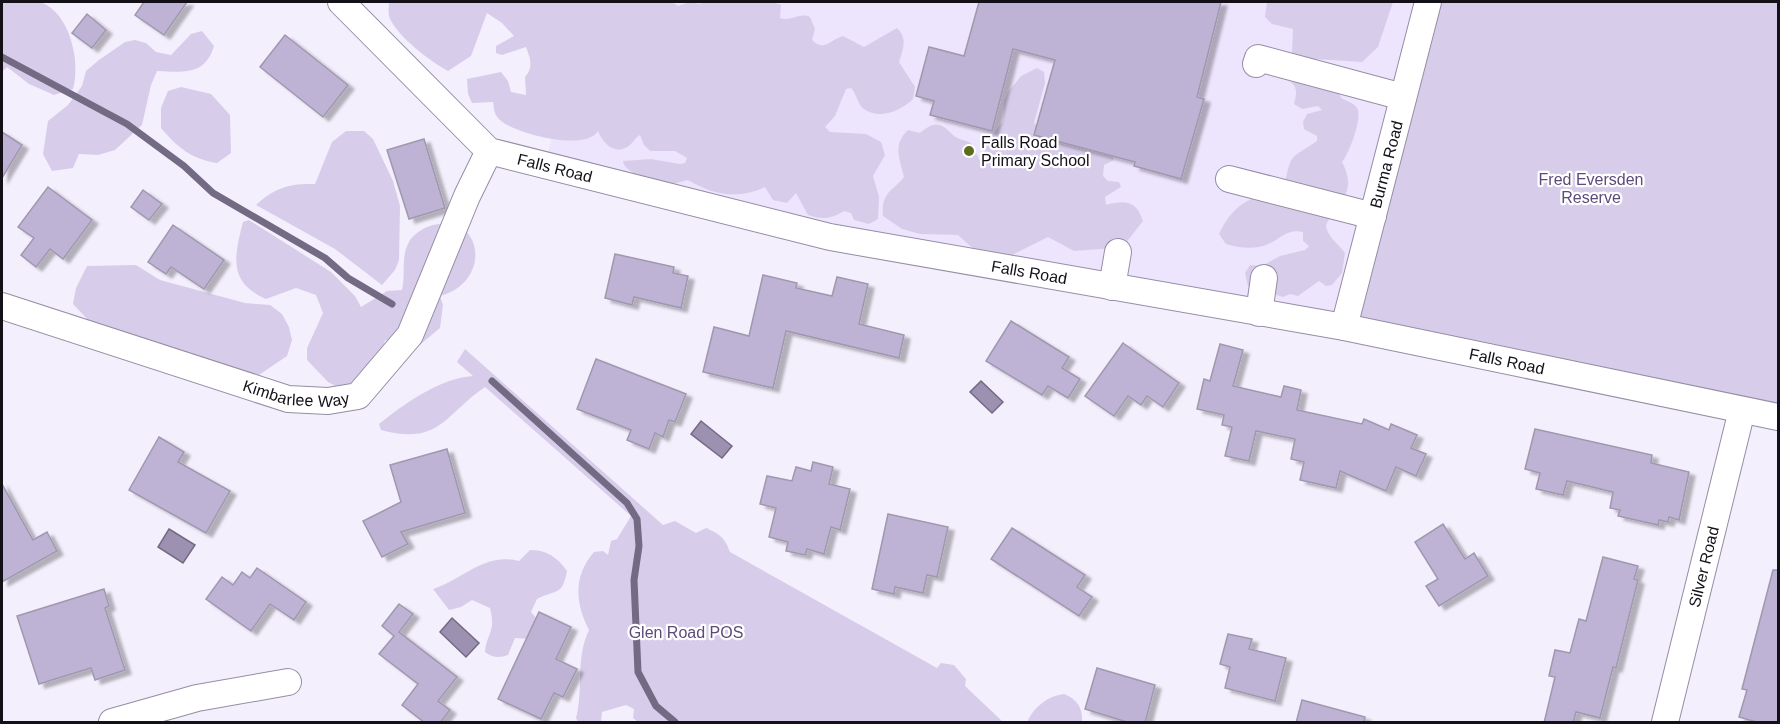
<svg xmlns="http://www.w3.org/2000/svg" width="1780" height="724" viewBox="0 0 1780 724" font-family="Arial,sans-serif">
<defs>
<filter id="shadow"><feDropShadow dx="6" dy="4" stdDeviation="1.5" flood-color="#0004"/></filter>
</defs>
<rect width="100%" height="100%" fill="#f4effd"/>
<polygon fill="#ede4fd" points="585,2 1428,2 1344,327 830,237 545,165"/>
<g fill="#d7cdeb">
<path d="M2,2c11,0 27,-2 38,0 30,10 41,60 33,87l-19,6 -25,-11 -22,-17 -5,5z"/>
<path d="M389,2h283l6,4 12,-4 10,2 2,-2h70l9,3 -1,13c11,4 20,-6 30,-1l5,12 -3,11c12,12 18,0 31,-4l21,11 33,-19c11,11 6,21 2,34l16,25 -2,12c-12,12 -34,21 -49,10 -7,-5 -7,-15 -13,-21l-5,1 -11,27 -10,11 5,5 36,2 15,8 4,13 -12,21 6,21 -1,22 -9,5 -15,-4 -3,-7 -7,-2c-13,8 -21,9 -36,4l-12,-22 -9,10 -14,-3 -8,-13c-27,13 -52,8 -77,-7 -5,1 -10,3 -15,4 -11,1 -50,-10 -50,-23l28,-2 29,5 5,-1 2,-5 -12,-7h-25l-6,-6 -4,-10c-6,3 -8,11 -15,13 -13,6 -23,-7 -27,-17 -13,21 -83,3 -98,-11 -6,-5 -6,-11 -7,-18l-21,1 -4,-9 -1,-15 34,-7 7,9 3,11 15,3 -1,-18c9,-10 5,-19 1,-30l-24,8 -6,-2v-7l18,-10 -12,-13 -15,-10 -16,43 -23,15c-17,-9 -53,-36 -59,-55 -1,-4 0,-11 0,-14z"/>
<polygon points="1267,2 1393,2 1378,47 1362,62 1300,58 1292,53 1293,29 1272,24 1265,17"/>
<polygon points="1428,2 1778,2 1778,417 1344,327"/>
<path d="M202,31l12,15c-9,30 -31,26 -57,25l-6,14 -9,40 -27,25 -17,5 -19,-1 -6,14 -21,3 -9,-17 5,-33 20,-16 14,-19 4,-15 13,-11 26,-18 10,-2 11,3 10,9 15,3 20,-21z"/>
<path d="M1037,68l7,4 1,11 -11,40 13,10 64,16 3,11 -10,5 -1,11 5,5 11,1 2,5 -16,10 1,8c19,-5 30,-5 37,16l-18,23 -10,4 -41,3 -26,-14 -48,24 -21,-7 -21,-19 -38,-1 -18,-5 -19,-13c-2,-24 9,-24 21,-39 -4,-18 -12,-32 4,-47l12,3c15,-12 20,-11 33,2 4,4 12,5 18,8l9,18 11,-24 12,-16 1,-20 4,-9 13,-16z"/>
<path d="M1287,79l52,13 2,6c6,3 13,5 16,10 6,9 -8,46 -15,54 16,31 -3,39 -16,63 1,12 12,18 19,28l-3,20 -10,12 -6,1 -7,-5 -21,15 -8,-2 -7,3 -35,-11 -3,-13 5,-8 12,1 18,-10 25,-6 4,-4 -6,-5v-9c-15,-4 -23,7 -35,12 -13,6 -29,4 -42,0l-7,-10c16,-33 32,-36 65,-47 8,-35 5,-27 33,-46v-5l-13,-7 -1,-7 4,-8 15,-4 -4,-4 -16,3 -8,-5c3,-12 4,-18 -7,-25z"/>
<path d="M181,87l30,7 19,21 1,38 -14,10c-26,-4 -40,-16 -56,-35v-20l7,-17z"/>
<path d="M346,131h18l9,8 20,42 7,25 -1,54 -4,10 -13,15 -47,-36 -79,-44c18,-17 34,-22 59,-21l17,-42z"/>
<path d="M249,220l82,52 24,24 6,11 26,-16 15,-1c4,-16 -2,-34 8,-50 5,-7 15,-13 23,-15 50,-13 60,57 7,71l3,9 -3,23 -24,20 -31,-8c-4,29 -19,39 -44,49l-13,-7 -21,-22v-12l16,-35 -7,-18 -20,-7 -30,11c-38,-17 -32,-42 -23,-77z"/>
<polygon points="136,265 160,280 245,303 270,305 282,314 289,327 292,340 287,356 259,375 171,350 90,322 73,304 76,288 87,266"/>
<path d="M465,349l198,176 12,-4 21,12 10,-5c14,6 19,10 24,24l207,116 4,-5 13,2 12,14 -1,7 38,36h-365l-5,-4 1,-9 -8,-4 -24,7 -1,10h-23l-2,-4c8,-30 -1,-59 13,-88 -14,-27 -16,-54 5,-78l9,-1 5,4 3,-14 6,-2 14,-23 -146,-129c-40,27 -45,59 -104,43l-2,-6c25,-20 61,-46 94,-48l-16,-14z"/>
<path d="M530,550c17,0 27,7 37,21 -5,26 -11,18 -30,28l-6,13 6,7 -7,20 -15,-1 -7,17c-8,3 -16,3 -23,-3 2,-20 11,-19 5,-44l-18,-8 -11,7 -12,3 -16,-21c31,-10 51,-37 86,-28z"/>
<path d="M1064,694c13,5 19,14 18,28h-55c7,-15 20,-26 37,-28z"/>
</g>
<g fill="#9c91b1" stroke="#736a83" stroke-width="1.5">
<polygon points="981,381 1003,402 992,413 970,392"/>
<polygon points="701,421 732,446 722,458 691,434"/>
<polygon points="169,529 195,545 183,563 158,547"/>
<polygon points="452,618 479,643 466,657 440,632"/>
</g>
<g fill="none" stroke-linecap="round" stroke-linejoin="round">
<g stroke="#736a83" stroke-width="7">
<polyline points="2,57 127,124 184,166 213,193 325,258 348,278 392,304"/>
<polyline points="492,381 627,503 637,519 639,546 634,580 638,672 656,706 675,722"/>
</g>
</g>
<g fill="#beb3d4" stroke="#9f98ae" stroke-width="1.5" filter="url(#shadow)">
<polygon points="144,2 187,2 164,35 135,15"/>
<polygon points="979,2 1221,2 1197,97 1204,99 1181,179 1134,166 1135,162 1034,135 1055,60 1013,49 992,131 930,115 934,101 916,96 929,47 964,56"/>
<polygon points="87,14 106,30 92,48 72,33"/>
<polygon points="285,35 348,85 323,117 260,67"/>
<polygon points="2,132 22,145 2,178"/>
<polygon points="424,139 445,208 409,219 387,150"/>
<polygon points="48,187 92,220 63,259 50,249 36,267 21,255 34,238 18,227"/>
<polygon points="143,190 162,204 149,220 131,207"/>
<polygon points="173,225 224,260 204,289 171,267 166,274 148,262"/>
<polygon points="615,254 674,267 673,273 688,276 681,308 634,297 632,305 605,298"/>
<polygon points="763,275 797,283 796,288 832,296 837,277 868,284 859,324 904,335 899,358 786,331 773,388 703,372 714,327 749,336"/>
<polygon points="1011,321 1069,357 1062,368 1080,379 1068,398 1048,386 1042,395 986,361"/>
<polygon points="1123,343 1179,383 1163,407 1147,396 1141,405 1128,396 1114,416 1085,396"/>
<polygon points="1220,344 1243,350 1233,386 1281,397 1284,386 1301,390 1297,410 1362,424 1364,419 1389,430 1391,424 1417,435 1411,448 1426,454 1416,476 1396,467 1386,491 1340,471 1336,488 1300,480 1304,462 1291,459 1295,439 1256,431 1249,461 1225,456 1232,427 1222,425 1224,415 1197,409 1204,379 1210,381"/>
<polygon points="596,359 686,394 675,422 669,420 663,437 655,433 649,449 627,440 631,430 577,409"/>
<polygon points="1535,429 1652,455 1651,463 1689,472 1679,520 1669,517 1668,522 1659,520 1658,525 1618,516 1620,510 1610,508 1613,492 1567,481 1563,495 1536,489 1540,473 1525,469"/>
<polygon points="159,437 184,452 178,462 230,491 206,533 129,490"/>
<polygon points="447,449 465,513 401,532 408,544 382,557 363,521 401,502 390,465"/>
<polygon points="813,462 833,467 829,484 850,489 840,530 831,527 824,554 807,549 805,555 786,551 788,542 769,537 776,508 760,504 767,476 792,481 796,467 811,471"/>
<polygon points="2,484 33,540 47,532 57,551 2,582"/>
<polygon points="888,514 948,527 937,577 927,575 923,593 895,587 894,594 872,589"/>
<polygon points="1443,524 1465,559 1474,553 1488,576 1439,606 1426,586 1438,579 1415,542"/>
<polygon points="1012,528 1085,575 1077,587 1092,597 1079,616 991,559"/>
<polygon points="1603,557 1638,566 1634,579 1638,580 1616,668 1613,667 1600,718 1576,712 1573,723 1544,723 1555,677 1549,676 1555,650 1570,653 1579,619 1586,621"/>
<polygon points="257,568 306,602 294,620 270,604 251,631 206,599 222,577 233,585 242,572 250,578"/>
<polygon points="1773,570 1779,570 1779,723 1760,723 1739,717 1747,690 1742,689"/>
<polygon points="104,589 109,606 105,608 125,670 95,680 91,668 39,684 17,616"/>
<polygon points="399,604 413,614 399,632 457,677 438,701 450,710 440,723 425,723 402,705 418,684 379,654 394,636 382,626"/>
<polygon points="539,612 571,627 556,659 577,669 563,697 554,693 541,719 498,699"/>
<polygon points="1228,634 1252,639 1249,649 1286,658 1275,701 1225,688 1230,667 1220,664"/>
<polygon points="1097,668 1155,685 1145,723 1130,723 1085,709"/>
<polygon points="1302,700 1365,717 1364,723 1296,723"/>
</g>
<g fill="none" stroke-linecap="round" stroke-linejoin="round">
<g stroke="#958da3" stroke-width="28">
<g id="minor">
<path id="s1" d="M341,2l148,149 341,86 514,90 434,90"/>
<polyline points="1256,64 1258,58 1403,97"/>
<polyline points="1229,179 1373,216"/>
<polyline points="1112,287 1118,252"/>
<path id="s2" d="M2,306l286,93 40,2 30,-5 52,-61 57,-139 22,-45"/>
<polyline points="1259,313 1264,278"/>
<path id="s3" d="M1344,327l84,-325"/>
<polyline points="112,722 197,698 288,682"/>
<path id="s4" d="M1665,722l77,-312"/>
</g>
</g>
<use href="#minor" stroke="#fff" stroke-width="26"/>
</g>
<circle fill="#5b6d1a" stroke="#fff" stroke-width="2" cx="969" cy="151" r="6"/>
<g text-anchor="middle" stroke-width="4.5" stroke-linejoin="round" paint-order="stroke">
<g font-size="16" fill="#131018" stroke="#fff" text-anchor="start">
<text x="981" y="148">Falls Road<tspan x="981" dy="18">Primary School</tspan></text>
</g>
<g font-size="16" fill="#131018" stroke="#fff">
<text dy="6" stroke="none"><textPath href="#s3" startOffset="168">Burma Road</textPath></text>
<text dy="6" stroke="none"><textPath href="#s1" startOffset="278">Falls Road</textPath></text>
<text dy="6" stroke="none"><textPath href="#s1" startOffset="764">Falls Road</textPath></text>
<text dy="6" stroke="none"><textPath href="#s1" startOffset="1250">Falls Road</textPath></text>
<text dy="6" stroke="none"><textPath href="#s2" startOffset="308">Kimbarlee Way</textPath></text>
<text dy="6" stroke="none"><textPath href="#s4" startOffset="160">Silver Road</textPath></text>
</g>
<g font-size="16" fill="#5d4b7a" stroke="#fff">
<text x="1591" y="185">Fred Eversden<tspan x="1591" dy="18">Reserve</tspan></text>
<text x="686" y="638">Glen Road POS</text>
</g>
</g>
<rect width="1780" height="724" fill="none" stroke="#131018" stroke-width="6"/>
</svg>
